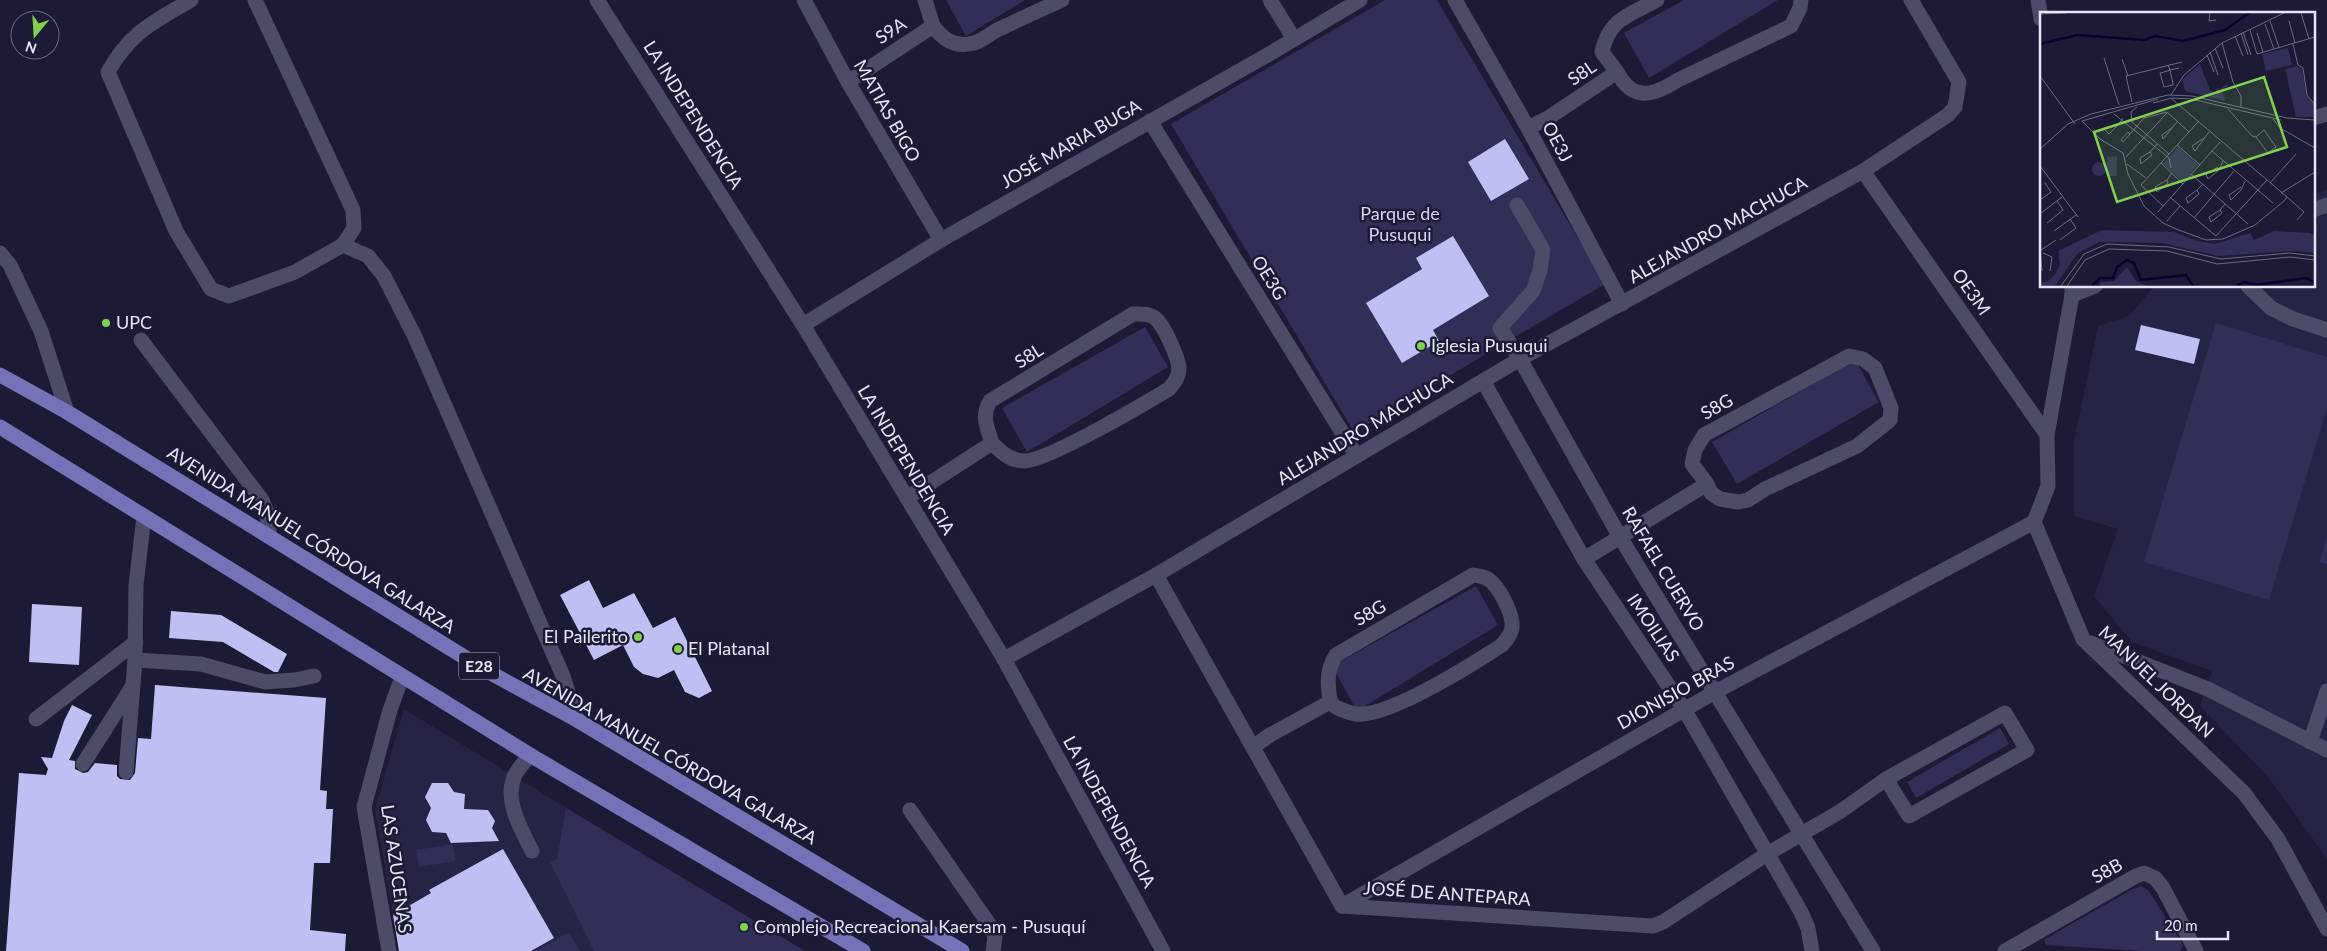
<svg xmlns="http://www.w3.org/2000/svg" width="2327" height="951" viewBox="0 0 2327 951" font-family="Lato,sans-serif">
<rect width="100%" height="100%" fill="#1c1a34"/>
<g fill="#262444">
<polygon points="2327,190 2327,859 2269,778 2200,706 2212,671 2132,642 2094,596 2118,529 2074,516 2074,441 2098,326 2129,316 2152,289 2152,286 2313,286 2313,194"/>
<polygon points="404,709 723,903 723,951 399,951 375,809"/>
</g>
<g fill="#312e57">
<polygon points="946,0 1025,0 966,36"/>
<polygon points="1385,0 1437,0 1605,284 1354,432 1171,124"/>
<polygon points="1684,0 1778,0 1649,78 1624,33"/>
<polygon points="2216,323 2327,357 2327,408 2269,600 2144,562"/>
<polygon points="1145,327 1168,367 1027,452 1002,408"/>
<polygon points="1855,360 1879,402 1737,484 1712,442"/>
<polygon points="2327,536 2327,564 2319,562"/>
<polygon points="1476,586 1498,625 1357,711 1332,666"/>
<polygon points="2000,728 2009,744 1916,798 1907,782"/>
<polygon points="566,808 805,951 594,951 550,862 557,859"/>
<polygon points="453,844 456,861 419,867 416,850"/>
<polygon points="2141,886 2148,890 2183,945 2180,951 2140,951 2047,945 2045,943 2045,939 2131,890"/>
<polygon points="569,932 580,951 535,951"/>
</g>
<g fill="#bfbff4">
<polygon points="1505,139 1529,179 1491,201 1468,162"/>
<polygon points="1453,236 1489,296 1433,330 1439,341 1402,363 1366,303 1422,269 1416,258"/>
<polygon points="2141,325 2200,339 2194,364 2135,350"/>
<polygon points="589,580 603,608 634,593 653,628 675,617 712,691 699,698 685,692 674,670 658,678 643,674 634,667 623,645 594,660 560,595"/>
<polygon points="32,604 82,607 79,665 29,662"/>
<polygon points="171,611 221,615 287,654 278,672 274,672 223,642 169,638"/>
<polygon points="155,685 326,698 320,790 327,791 326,809 333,809 330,863 314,863 310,930 346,934 345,951 6,951 19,773 46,775 48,769 41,757 52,758 64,721 72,705 92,715 69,760 75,761 75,769 83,773 88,772 95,763 117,765 117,776 120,779 130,780 135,773 138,738 151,739"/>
<polygon points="432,783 448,783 454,792 465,794 464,809 488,810 495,821 492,828 499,841 451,843 446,833 432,832 426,820 431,808 425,797"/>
<polygon points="503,849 554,938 531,951 399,951 393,915 431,893 429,890"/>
</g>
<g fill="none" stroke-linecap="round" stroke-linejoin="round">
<g stroke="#4c4b68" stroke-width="15">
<path d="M191,0c-37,22 -61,32 -83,72l68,159 35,58 18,7 66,-24 48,-27 25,11 16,20 31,61 148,339 14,44"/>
<polyline points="255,0 353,210 354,228 343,245"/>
<polyline points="597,0 803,325 1004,659 1163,951"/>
<polyline points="804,0 848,82 941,240"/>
<polyline points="1270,0 1294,39"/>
<polyline points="1455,0 1528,128 1622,304"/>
<polyline points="2038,0 2041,19"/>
<path d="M933,26c9,12 20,21 36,18 11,-1 19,-9 28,-14 21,-10 43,-20 65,-30"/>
<path d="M1617,72c16,30 36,24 61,8l113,-54 9,-18 1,-8"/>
<polyline points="848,82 933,26 925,0"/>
<polyline points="2313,118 2327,114"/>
<polyline points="1150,121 1356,455"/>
<path d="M1528,128l20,-10 69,-46 -15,-20c7,-34 28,-37 55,-52"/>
<polyline points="1863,171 2047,435"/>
<polyline points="1517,205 1543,250 1540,270 1533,291 1500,328 1520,359 1620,537 1873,951"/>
<polyline points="2313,210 2327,205"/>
<polyline points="0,253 10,265 41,331 67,412"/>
<polyline points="2072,286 2072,295 2047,435 2048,486 2034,522 2083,639 2244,793 2278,839 2327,929"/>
<polyline points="2248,286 2271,308 2293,319 2327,330"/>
<polyline points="2072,295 2095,286"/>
<polyline points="803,325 941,240 1271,53 1360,0"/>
<polyline points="141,340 262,500 266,510 270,537"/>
<polyline points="1483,381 1584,559 1684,709 1801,912 1808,928 1812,951"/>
<path d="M907,498l85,-55c-5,-16 -11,-27 -2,-42l143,-87c8,0 16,-1 22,4 9,7 23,39 24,50 0,9 -5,15 -10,21 -25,15 -120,71 -144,72 -15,0 -24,-9 -33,-18"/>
<polyline points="1584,559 1707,484 1692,464 1695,450 1704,435 1849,356 1863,359 1875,368 1891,408 1890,420 1857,446 1765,489 1748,500 1738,502 1720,499 1711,493 1707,484"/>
<polyline points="1156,575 1342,906"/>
<path d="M1473,575c5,1 11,1 15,4 11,7 26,36 24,49 -1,7 -6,12 -10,17 -29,19 -107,68 -140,69 -7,1 -15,-2 -22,-5 -5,-2 -9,-5 -10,-10 -3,-16 -3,-30 6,-44z"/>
<polyline points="2091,643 2208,689 2327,750"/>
<polyline points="1004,659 1156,575 1520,359 1863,171 1948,115 1955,107 1959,82 1911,0"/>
<polyline points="135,660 201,664 265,682 294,680 314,676"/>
<polyline points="36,719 136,642"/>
<polyline points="2310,742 2327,691"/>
<polyline points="1253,747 1270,735 1330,702"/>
<path d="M530,755c-5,7 -13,14 -16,22 -10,25 8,53 18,74"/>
<polyline points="83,764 132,687"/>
<polyline points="126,772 135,660 136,585 144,516"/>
<polyline points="910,810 991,927 995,937 993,951"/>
<polyline points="1342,906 1653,926 1663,922 1767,854 1841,811 1886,779 2005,713 2027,750 1909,816 1886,779"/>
<polyline points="1342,906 1715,692 2034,522"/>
<polyline points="389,951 364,807 390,710 402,677"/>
<polyline points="2005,951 2136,876 2144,873 2155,878 2163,888 2196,951"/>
</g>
<g stroke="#7672b8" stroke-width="15">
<polyline points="0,375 67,412 487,671 577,720 962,951"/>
<polyline points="0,427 530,755 863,951"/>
</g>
</g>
<g fill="#82d04f" stroke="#1c1a34" stroke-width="2">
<circle cx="106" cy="323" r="5"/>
<circle cx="1421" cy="346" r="5"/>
<circle cx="638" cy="637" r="5"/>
<circle cx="678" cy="649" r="5"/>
<circle cx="744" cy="927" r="5"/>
</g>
<g text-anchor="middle" stroke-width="5" stroke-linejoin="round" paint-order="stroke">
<rect fill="#1c1a34" stroke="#a9aabd" stroke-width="1" x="459" y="652.5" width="40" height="27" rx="4"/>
<g font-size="16" font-weight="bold" fill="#e6e7f8">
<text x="479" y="672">E28</text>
</g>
<g font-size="18" fill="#e6e7f8" stroke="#1c1a34">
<text transform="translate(891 31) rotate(-33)" y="6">S9A</text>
<text transform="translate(1582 73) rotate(-34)" y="6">S8L</text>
<text transform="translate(887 111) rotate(60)" y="6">MATIAS BIGO</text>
<text transform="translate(693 115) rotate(58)" y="6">LA INDEPENDENCIA</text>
<text transform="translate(1557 142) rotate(62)" y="6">OE3J</text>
<text transform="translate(1071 144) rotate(-30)" y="6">JOSÉ MARIA BUGA</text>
<text transform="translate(1718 230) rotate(-29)" y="6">ALEJANDRO MACHUCA</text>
<text transform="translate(1269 278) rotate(58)" y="6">OE3G</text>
<text transform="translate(1971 292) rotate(55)" y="6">OE3M</text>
<text transform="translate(1029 356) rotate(-32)" y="6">S8L</text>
<text transform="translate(1717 407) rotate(-29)" y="6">S8G</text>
<text transform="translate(1365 429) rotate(-31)" y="6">ALEJANDRO MACHUCA</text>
<text transform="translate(906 460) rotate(59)" y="6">LA INDEPENDENCIA</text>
<text transform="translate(311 540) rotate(32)" y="6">AVENIDA MANUEL CÓRDOVA GALARZA</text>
<text transform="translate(1663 569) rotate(59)" y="6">RAFAEL CUERVO</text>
<text transform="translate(1370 613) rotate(-30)" y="6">S8G</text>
<text transform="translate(1653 628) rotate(56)" y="6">IMOILIAS</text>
<text transform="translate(2156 682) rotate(44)" y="6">MANUEL JORDAN</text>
<text transform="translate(1676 693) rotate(-29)" y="6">DIONISIO BRAS</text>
<text transform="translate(670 756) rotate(30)" y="6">AVENIDA MANUEL CÓRDOVA GALARZA</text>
<text transform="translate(1109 812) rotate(61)" y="6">LA INDEPENDENCIA</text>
<text transform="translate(396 869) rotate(82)" y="6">LAS AZUCENAS</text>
<text transform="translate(2107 871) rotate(-29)" y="6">S8B</text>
<text transform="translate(1447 894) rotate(4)" y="6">JOSÉ DE ANTEPARA</text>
</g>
<g font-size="18" fill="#d4d5f8" stroke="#1c1a34">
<text x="1400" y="220">Parque de<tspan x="1400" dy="21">Pusuqui</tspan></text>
</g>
<g font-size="18" fill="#e6e7f8" stroke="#1c1a34" text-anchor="start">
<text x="116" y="329">UPC</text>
<text x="1431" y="352">Iglesia Pusuqui</text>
<text x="628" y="643" text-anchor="end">El Pailerito</text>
<text x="688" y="655">El Platanal</text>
<text x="754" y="933">Complejo Recreacional Kaersam - Pusuquí</text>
</g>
</g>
<g transform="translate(2040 12)">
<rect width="275" height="275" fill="#1c1a34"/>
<path d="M248,36l4,17 -26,6 -4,-17zM160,52l10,26 4,3 3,-1 -1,-4 5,1 5,-5 2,2 -7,5 5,10 -41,-10 -3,-11zM257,54l5,3 4,26 9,11v11h-19l-11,-48zM138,135l20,18 -15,17 -20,-18zM77,144v20h-10v-19zM52 157a7 7 0 1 1 14 0a7 7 0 1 1-14 0ZM62,218l72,2 23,9 18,3 35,-11 4,7 20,-9 36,2 5,3v17l-22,-2 -75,5 -56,-13 -63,-1 -22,12 -22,32h-15v-3l8,-2 7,-7 5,-9 -2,-14zM87,255l9,14 12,5h-49l2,-4 13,-1z" fill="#312e57"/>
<path fill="none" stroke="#0c0030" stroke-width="2.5" d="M0,32l37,-9 68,5 10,-4 28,5 42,-11 24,-17M52,274l8,-8h13l4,-11 10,-7 7,3 7,17 45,-5 7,11M196,274l8,-4 12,3 50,-7 9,5"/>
<path fill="none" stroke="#6d6c82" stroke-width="1" d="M170,1l-1,8 7,-1M261,1l8,26M0,2l26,-1M230,9l9,26M249,9l6,22M225,12l9,25M210,18l7,24 58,-17M203,20l8,23M201,21l7,22M217,21l6,19M195,24l8,20M182,31l11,39 8,14v11M253,32l5,21 5,3 4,27 8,10M175,36l8,20M170,40l8,23M167,43l7,17M64,46l15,47M82,47l6,17M128,53l2,5 3,14v1l-9,2 -4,-14h1l9,-3 9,-2M0,64l35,48M131,83l13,-20 38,-32 62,-30M132,86l19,1 90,21M92,90l-6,-26 56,-14M113,91l19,-5M97,95l-6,5 1,10 37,32M188,97l24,27 4,1 8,-7 12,17 -8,6 -12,-16M127,100l22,20M74,102l55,44 2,10M233,107l7,9 35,20M42,109l18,18 23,14 5,21 16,32 19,17 13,6 30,11 17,-1 32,-14 29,-24 3,-4 -115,-98M42,109l76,-22M78,113l-14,4 5,5 9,-9 5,-7M133,115l-11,8 1,4 14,-17M90,122l-2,-2 -7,8 2,2 21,-24 23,-6M164,126l-12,8 3,5 14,-19M137,133l23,20M0,137l28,-25 23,-10 77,-19 24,1 95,22 28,2M172,139l61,52M110,140l-10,6 1,6 11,-9 -2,-3 7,-8M86,145l41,-44M121,151l22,21M87,152l19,14M0,154l38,51M178,155l-12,7 2,5 11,-9 4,-9M151,162l57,50M127,168l-12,7 2,5 11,-9 -1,-3 5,-7M230,171l26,-29M201,175l-12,8 2,5 10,-10 4,-9M157,178l-11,8 2,5 11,-9 -2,-4 6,-6M241,181l34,-21M247,185l17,15 -7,8M131,186l45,38 51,-56M0,188l11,-8 -6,-9M123,194l-22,-21 57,-63M180,198l-11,7 2,5 11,-9 -2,-3 5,-6M118,200l62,-70M1,201l21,-16M154,206l40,-47M127,209l13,-15M7,211l16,-13 -6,-9M14,219l22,-16M20,228l16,-12 -6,-9M0,238l2,21M1,238l15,-10M3,241l9,4 -2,14M21,274l23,-32 23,-10 62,3 52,12 69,-6 25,3M27,274l18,-26 24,-11 58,2 50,13 73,-7 25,3"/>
<path fill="#82d04f" fill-opacity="0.15" stroke="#82d04f" stroke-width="2.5" d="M224,65l23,70 -170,55 -23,-70z"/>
<rect width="275" height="275" fill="none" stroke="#e6e7f8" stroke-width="2.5"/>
</g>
<g transform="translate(35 35) rotate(198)"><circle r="24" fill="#1c1a34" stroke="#6d6c82"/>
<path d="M0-4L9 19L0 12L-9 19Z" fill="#82d04f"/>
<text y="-8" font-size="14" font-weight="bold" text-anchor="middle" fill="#e6e7f8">N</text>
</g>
<path d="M2157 931v8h71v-8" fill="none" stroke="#e6e7f8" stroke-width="2.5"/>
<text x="2164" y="931" font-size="15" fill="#e6e7f8" stroke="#1c1a34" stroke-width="4" paint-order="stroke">20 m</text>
</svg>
